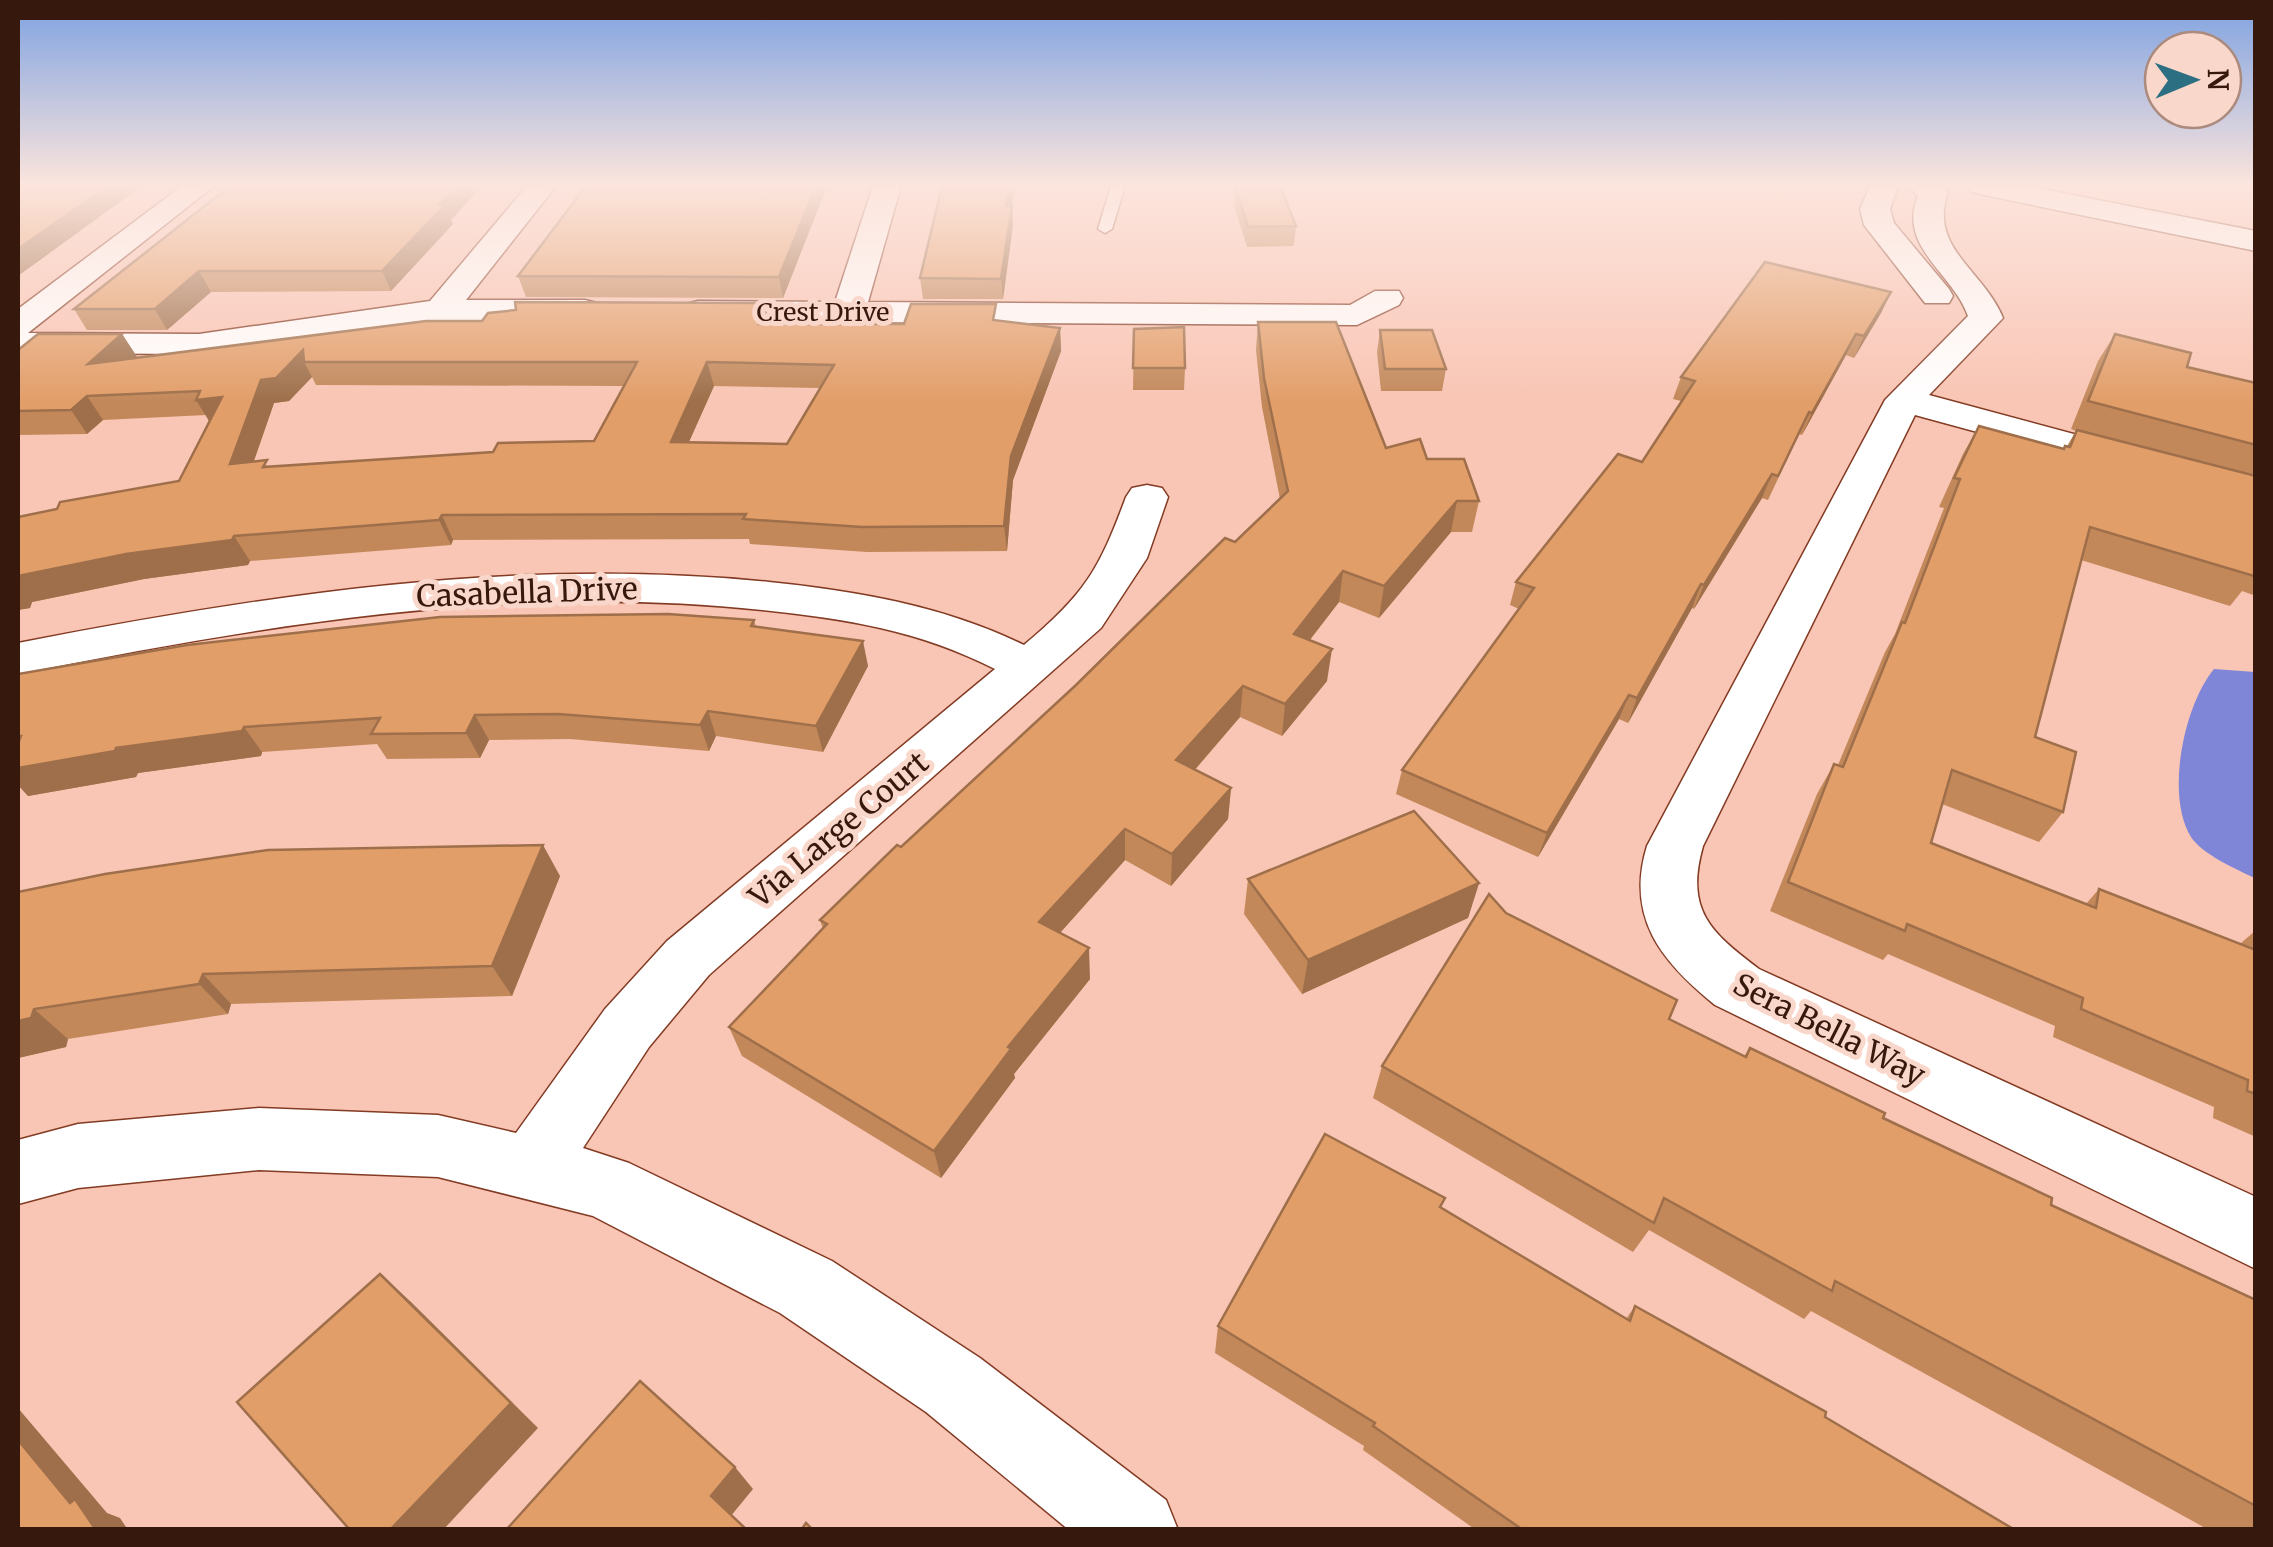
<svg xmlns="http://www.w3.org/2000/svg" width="2273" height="1547" viewBox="0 0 2273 1547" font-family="Merriweather,serif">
<rect width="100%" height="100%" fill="#f9c5b4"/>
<path fill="#7f86d7" d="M2214,669l41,3v206c-18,-8 -53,-24 -64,-41 -26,-42 -7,-132 23,-168z"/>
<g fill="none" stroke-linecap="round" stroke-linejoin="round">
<g stroke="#833b23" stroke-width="3">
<polygon id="service" points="1111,186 1125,186 1112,229 1105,233 1098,229"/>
</g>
<g stroke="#833b23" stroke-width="3">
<g id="minor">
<polygon points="182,186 214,186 28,333 199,334 430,301 527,186 556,186 466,300 585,300 597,303 602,310 597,317 585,320 441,320 199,354 18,353 18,309"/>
<polygon points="873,186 901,186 868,302 1350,305 1375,291 1399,291 1403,298 1399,305 1357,325 698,321 686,318 681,311 686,304 698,301 835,302"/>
<polygon points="1870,186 1898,186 1890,209 1894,223 1949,289 1953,296 1949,303 1925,303 1864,225 1860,209"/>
<path d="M1908,186l36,1 4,6c-20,54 36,78 55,125l-74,77 327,88v25l-341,-93 -212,431c-18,64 7,86 56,123l497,228v72l-541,-264c-53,-43 -90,-87 -68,-159l238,-446 83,-84c-15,-43 -71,-69 -50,-120z"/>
<path d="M1147,485l15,3 6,9 -21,61 -46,70 -392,347 -60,72 -66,101 46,15 203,98 148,97 186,142 12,30h-109l-143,-118 -146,-99 -187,-97 -155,-39 -179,-7 -181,18 -60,16v-64l60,-16 181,-16 179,7 78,18 89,-124 62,-68 328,-272c-77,-39 -148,-50 -233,-59 -250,-27 -499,15 -744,64v-31c247,-48 499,-87 751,-61 88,9 175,24 255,63 61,-51 75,-75 102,-148l6,-9z"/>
</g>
</g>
<g stroke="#833b23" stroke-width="3">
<polygon id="secondary" points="1969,186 2027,186 2256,231 2256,251 1984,195 1973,192"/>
</g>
<use href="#service" fill="#fff" fill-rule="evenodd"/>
<use href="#minor" fill="#fff" fill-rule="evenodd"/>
<use href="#secondary" fill="#fff" fill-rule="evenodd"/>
</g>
<g fill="#c2885a" fill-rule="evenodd">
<polygon points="230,186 451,220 453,224 391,291 211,292 167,330 87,330 74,309"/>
<polygon points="586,186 827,186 783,298 526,297 518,276"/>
<polygon points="1015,186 1012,206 1013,225 1003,299 923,299 920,278"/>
<polygon points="1235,186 1296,226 1294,246 1247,247 1234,205"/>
<polygon points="1891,292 1881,313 1854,358 1846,355 1802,435 1799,434 1768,500 1762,498 1694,609 1692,608 1628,723 1619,719 1538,857 1396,794 1402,770 1519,609 1510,605 1516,582 1642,462 1681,401 1673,399 1681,377"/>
<path d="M767,303l5,21h132l94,-4 62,8 1,23 -48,129 -6,71 -140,1 -117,-8 -1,-5 -296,1 -2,5 -201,16 -2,4 -104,14 -112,23 -2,6 -12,2 161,-129 30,-60 -3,-6 -103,5 -16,14 -69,1v-85l104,-16 15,23 345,-36zM312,377l4,8 308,1 -30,55 -101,11 -222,15 -17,-6 20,-58 15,-2zM714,386l106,2 -33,56 -98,-2z"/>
<polygon points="1258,322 1386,448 1427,459 1479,501 1472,532 1451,532 1379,618 1339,602 1310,640 1327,681 1282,736 1240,717 1195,770 1231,788 1228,819 1171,886 1125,860 1060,933 1090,979 1014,1074 1015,1078 941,1178 742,1056 729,1027 823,929 820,920 1235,542 1280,499 1262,407 1256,350"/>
<polygon points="1134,329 1185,368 1184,390 1133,390"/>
<polygon points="1380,330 1446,369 1442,391 1381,391 1377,352"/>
<polygon points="2115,334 2187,367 2256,383 2256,596 2242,591 2230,606 2081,560 2035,737 2063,812 2039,842 1942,804 1931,843 2086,904 2099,889 2240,944 2256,930 2256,1137 2213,1118 2214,1107 2053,1037 2055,1026 1888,954 1883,960 1770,911 1817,794 1834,764 1838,765 1885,652 1895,634 1944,508 1939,507 1963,454 1979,426 2063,449 2065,446 2067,446 2076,431 2071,429 2098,361"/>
<polygon points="754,620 756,627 868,666 823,752 716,736 709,751 570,739 489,740 480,758 387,759 377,744 262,752 261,756 138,773 136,777 28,796 18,785 18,674"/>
<polygon points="560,876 512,996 231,1004 228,1014 68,1039 66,1047 18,1058 18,892"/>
<polygon points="1248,879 1479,883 1468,918 1302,994 1244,914"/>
<polygon points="1506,913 1669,1019 1744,1056 1750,1048 2051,1205 2256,1300 2256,1530 2209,1530 1811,1311 1804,1319 1649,1230 1633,1252 1373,1098 1382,1066"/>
<polygon points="1441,1208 1626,1319 1635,1306 2015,1530 1476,1530 1363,1450 1364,1446 1215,1353 1218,1326"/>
</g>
<g fill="#9e6f4a">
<polygon points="108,186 142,186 18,276 18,249"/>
<polygon points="457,186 482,186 451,220 453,224 391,291 382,271"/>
<polygon points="816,186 827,186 783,298 779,277"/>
<polygon points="1010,186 1015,186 1008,225 1006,206"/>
<polygon points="1012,206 1013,225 1003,299 1001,279"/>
<polygon points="199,271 211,292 167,330 155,309"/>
<polygon points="1891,292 1881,313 1854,358 1864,336"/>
<polygon points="767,303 772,326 759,324"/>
<polygon points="1060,328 1061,351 1013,480 1007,551 1004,526 1011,456"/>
<polygon points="122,334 137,357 88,364"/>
<polygon points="1856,334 1846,355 1802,435 1812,413"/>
<polygon points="303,350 304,362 312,377 289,401 274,403 244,489 230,464 261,380"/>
<polygon points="707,362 714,386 678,466 671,442"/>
<polygon points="87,396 103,420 87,434 71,410"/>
<polygon points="222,397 211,424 196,400"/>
<polygon points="1772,474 1762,498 1694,609 1704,585"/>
<polygon points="1457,501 1451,532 1379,618 1384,586"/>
<polygon points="442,515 453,540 451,545 439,520"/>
<polygon points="234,536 250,561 248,565 144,579 32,602 30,608 18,610 18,576 126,554"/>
<polygon points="1343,571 1339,602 1290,665 1294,634"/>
<polygon points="1701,584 1692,608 1628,723 1637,698"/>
<polygon points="863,641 868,666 823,752 816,726"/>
<polygon points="1332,649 1327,681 1282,736 1285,704"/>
<polygon points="1243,686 1240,717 1175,792 1176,760"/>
<polygon points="1629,695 1619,719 1538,857 1547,833"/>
<polygon points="708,711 716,736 709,751 700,725"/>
<polygon points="475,715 489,740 480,758 466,733"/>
<polygon points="244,727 262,752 261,756 138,773 136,777 28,796 18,785 18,768 116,748"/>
<polygon points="1231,788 1228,819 1171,886 1172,854"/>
<polygon points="1125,829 1125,860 1042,953 1039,922"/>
<polygon points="543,845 560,876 512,996 492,966"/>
<polygon points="1479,883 1468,918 1302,994 1308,960"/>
<polygon points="1089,948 1090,979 1014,1074 1015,1078 941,1178 934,1151 1008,1047"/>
<polygon points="203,974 231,1004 228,1014 199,984"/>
<polygon points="34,1009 68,1039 66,1047 18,1058 18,1021"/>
<polygon points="380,1274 411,1302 538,1428 443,1530 390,1530"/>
<polygon points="18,1408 107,1513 120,1518 128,1530 96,1530 70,1503 18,1440"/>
<polygon points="735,1467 753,1489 730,1517 711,1496"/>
</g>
<g fill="#e29e69" stroke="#9e6f4a" stroke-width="2.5" fill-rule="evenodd">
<polygon points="18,186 108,186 18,249"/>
<polygon points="230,186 457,186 439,205 445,205 382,271 199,271 155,309 74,309"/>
<polygon points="586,186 816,186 779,277 518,276"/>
<polygon points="942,186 1010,186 1006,206 1012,206 1001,279 920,278"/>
<polygon points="1235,186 1280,186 1296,226 1248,227"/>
<polygon points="1765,262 1891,292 1864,336 1856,334 1812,413 1809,412 1778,476 1772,474 1704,585 1701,584 1637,698 1629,695 1547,833 1402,770 1534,588 1516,582 1618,454 1642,462 1695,381 1681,377"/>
<path d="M515,302l252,1 -8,21h145l7,-20h85l-3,16 67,8 -49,128 -7,70 -142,1 -119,-8 3,-5 -304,1 -3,5 -205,16 -2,4 -106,14 -108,22v-59l39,-8 3,-7 119,-21 43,-84 -26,3 4,-9 -113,5 -16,14 -53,1v-61l20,-16h84l-34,30 338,-43h56l6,-8 28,-3zM303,350l1,12h333l-43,79 -96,2 -5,9 -230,15 4,-7 -37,4 31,-84 15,-2zM707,362l127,3 -47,79 -116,-2z"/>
<polygon points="1258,322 1336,322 1386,448 1420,439 1427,459 1464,459 1479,501 1457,501 1384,586 1343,571 1294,634 1332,649 1285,704 1243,686 1176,760 1231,788 1172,854 1125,829 1039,922 1089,948 1008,1047 1011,1049 934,1151 729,1027 827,924 820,920 897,845 901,847 1076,685 1225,538 1235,542 1288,491 1264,378"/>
<polygon points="1184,327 1185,368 1133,368 1134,329"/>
<polygon points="1380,330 1432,330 1446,369 1385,369"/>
<polygon points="2115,334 2191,353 2187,367 2256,383 2256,445 2088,401"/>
<polygon points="1979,426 2064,449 2065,446 2070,447 2077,430 2256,476 2254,576 2090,527 2035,737 2076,752 2063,812 1952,770 1931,843 2096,908 2099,889 2256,950 2256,1094 2247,1091 2248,1080 2081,1009 2083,998 1907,924 1905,931 1788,882 1834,764 1843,767 1902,622 1905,623 1960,479 1954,478"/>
<polygon points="668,614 754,620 751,626 863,641 816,726 708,711 700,725 558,714 475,715 466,733 371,734 380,718 244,727 242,731 116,748 115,751 18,768 18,743 21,736 18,736 18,674 187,645 440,617"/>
<polygon points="1414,811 1479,883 1308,960 1248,879"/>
<polygon points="543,845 492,966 203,974 199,984 34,1009 31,1018 18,1021 18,892 105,874 268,850"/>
<polygon points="1489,894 1506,913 1677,1000 1669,1019 1746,1057 1750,1048 1885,1113 1883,1118 2052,1198 2051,1205 2256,1300 2256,1506 1835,1281 1832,1291 1664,1198 1654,1223 1382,1066"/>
<polygon points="1325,1134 1445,1198 1440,1207 1630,1321 1635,1306 1826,1412 1825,1417 2015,1530 1523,1530 1373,1426 1375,1423 1218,1326"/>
<polygon points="380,1274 511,1403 390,1530 350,1530 237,1402"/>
<polygon points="640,1381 735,1467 711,1496 747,1530 506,1530"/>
<polygon points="18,1440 70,1503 75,1499 96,1530 18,1530"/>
<polygon points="806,1523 813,1530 801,1530"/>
</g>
<linearGradient id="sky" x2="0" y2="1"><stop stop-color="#7ea2e1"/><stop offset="0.46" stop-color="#fce5dd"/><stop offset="1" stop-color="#fce5dd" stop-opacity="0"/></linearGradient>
<rect width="2273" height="402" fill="url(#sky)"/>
<g text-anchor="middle" stroke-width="10" stroke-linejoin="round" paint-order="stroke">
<g font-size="25" fill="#37180d" stroke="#fad7cb">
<text x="823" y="321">Crest Drive</text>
</g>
<g font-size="30" fill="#37180d" stroke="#fad7cb">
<text transform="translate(527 593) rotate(-2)" y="10">Casabella Drive</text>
<text transform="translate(839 830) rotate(-40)" y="10">Via Large Court</text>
<text transform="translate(1829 1030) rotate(27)" y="10">Sera Bella Way</text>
</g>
</g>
<rect width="2273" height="1547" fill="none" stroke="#37180d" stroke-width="40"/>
<g transform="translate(2193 80) rotate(89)"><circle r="48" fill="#fad7cb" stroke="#ac8b7f" stroke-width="2.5"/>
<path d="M0-8L18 38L0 25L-18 38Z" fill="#2d6f82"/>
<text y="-15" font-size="28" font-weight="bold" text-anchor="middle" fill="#37180d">N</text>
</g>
</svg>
